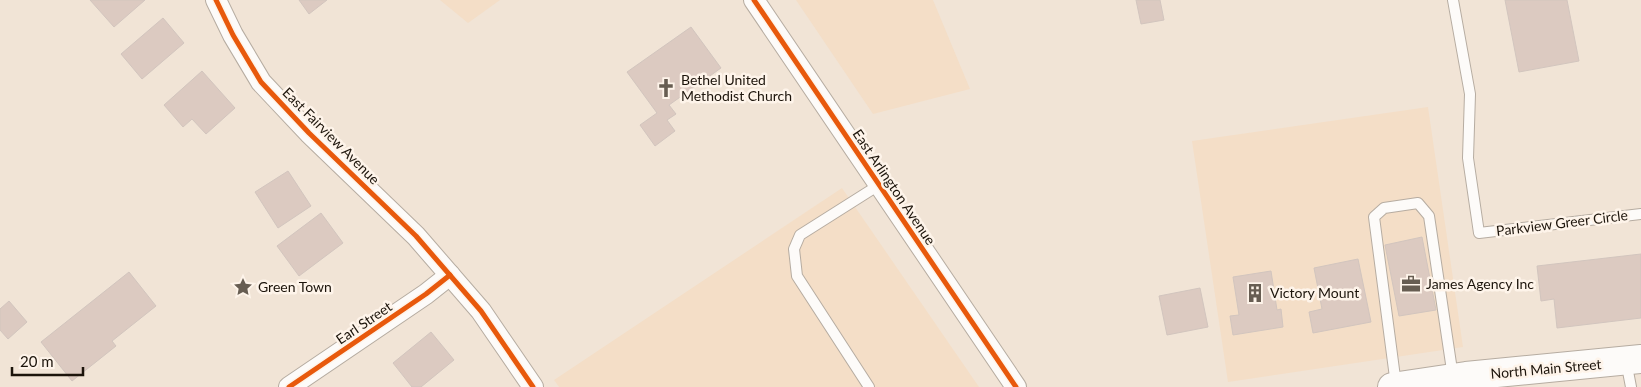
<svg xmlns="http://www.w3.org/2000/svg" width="1641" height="387" viewBox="0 0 1641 387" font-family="Lato,sans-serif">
<rect width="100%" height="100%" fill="#f1e4d6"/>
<g fill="#f4dec7">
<polygon points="440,0 500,0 468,23"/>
<polygon points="796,0 933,0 970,89 873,114"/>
<polygon points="1428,107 1463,347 1228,382 1192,141"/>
<polygon points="842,188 979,387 559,387 554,380"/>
</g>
<g fill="#dccac1" stroke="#d2c5be">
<polygon points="90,0 145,0 114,27"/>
<polygon points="299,0 327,0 309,14"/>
<polygon points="1136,0 1160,0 1164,20 1141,24"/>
<polygon points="1505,0 1567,0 1579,61 1519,72"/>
<polygon points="163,18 184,43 142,79 121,54"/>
<polygon points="691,27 721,68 669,105 676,114 667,120 675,131 655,146 640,125 657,113 627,72"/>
<polygon points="202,71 235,108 206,134 192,119 183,127 164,105"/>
<polygon points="288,171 311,206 278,228 255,192"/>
<polygon points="321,213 343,243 299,276 277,246"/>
<polygon points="1422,237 1436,310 1399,316 1385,245"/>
<polygon points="1641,254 1641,318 1557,328 1554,299 1541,301 1537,266"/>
<polygon points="1358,259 1371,322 1313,333 1309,312 1322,309 1314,268"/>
<polygon points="1271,271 1277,310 1281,309 1283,327 1233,335 1230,316 1239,315 1233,277"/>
<polygon points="129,272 156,306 112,341 116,346 72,381 41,342"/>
<polygon points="1200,288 1208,327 1167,335 1159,296"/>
<polygon points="9,301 27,322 8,339 0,330 0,309"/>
<polygon points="431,332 454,360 421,387 412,387 393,363"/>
</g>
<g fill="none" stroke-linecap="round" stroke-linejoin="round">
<g stroke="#b6aca1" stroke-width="12">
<g id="lane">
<polyline points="1453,0 1470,94 1468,158 1479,233 1641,214"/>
<polyline points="1626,361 1631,387"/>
<polyline points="1396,385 1374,217 1384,208 1418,203 1429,216 1453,377"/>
<polyline points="869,387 797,276 794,249 800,235 879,185"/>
</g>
</g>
<g stroke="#b6aca1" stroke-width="22">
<g id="street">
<polyline points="216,0 233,35 261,82 309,133 416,236 481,311 533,387"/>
<polyline points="754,0 1016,387"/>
<polyline points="289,387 426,294 450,275"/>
</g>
</g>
<g stroke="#b6aca1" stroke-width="30">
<polyline id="secondary" points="1392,387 1466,376 1641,359"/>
</g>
<use href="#lane" stroke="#fdfbf9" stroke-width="10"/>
<use href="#street" stroke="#fdfbf9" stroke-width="20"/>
<use href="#secondary" stroke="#fdfbf9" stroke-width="28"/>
<g stroke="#fef4ea" stroke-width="8">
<g id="cycleway">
<polyline points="216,0 233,35 261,82 309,133 416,236 481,311 533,387"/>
<polyline points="754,0 1016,387"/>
<polyline points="289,387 426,294 450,275"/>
</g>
</g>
<use href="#cycleway" stroke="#e8590c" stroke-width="5"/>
</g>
<defs>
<g id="church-bare" transform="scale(1.5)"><path d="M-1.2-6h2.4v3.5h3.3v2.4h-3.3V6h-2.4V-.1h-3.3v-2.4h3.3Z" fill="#675d52" stroke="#fef4ea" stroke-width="2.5" paint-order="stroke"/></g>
<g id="office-bare" transform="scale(1.5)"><path d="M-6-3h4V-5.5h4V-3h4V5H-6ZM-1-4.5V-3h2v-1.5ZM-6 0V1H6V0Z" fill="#675d52" stroke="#fef4ea" stroke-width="2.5" paint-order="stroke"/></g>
<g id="sight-bare" transform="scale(1.5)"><path d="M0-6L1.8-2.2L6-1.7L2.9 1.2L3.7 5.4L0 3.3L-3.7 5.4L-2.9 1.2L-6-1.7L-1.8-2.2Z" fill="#675d52" stroke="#fef4ea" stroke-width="2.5" paint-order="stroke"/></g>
<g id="building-bare" transform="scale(1.5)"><path d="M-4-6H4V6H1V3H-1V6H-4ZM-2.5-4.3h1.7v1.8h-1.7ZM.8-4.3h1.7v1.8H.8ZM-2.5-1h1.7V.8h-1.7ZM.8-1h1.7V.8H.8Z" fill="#675d52" stroke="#fef4ea" stroke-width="2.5" paint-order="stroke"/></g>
</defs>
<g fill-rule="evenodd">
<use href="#church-bare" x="666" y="88"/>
<use href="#office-bare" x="1411" y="284"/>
<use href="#sight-bare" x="243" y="287"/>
<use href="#building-bare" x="1255" y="293"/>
</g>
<g text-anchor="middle" stroke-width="5" stroke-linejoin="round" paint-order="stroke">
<g font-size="14" fill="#1c140b" stroke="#fef4ea" text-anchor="start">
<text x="681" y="85">Bethel United<tspan x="681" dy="16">Methodist Church</tspan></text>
<text x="1426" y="289">James Agency Inc</text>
<text x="258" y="292">Green Town</text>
<text x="1270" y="298">Victory Mount</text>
</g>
<g font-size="14" fill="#1c140b" stroke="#fef4ea">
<text transform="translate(331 136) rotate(45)" y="5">East Fairview Avenue</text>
<text transform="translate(894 187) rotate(56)" y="5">East Arlington Avenue</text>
<text transform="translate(1562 223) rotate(-7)" y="5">Parkview Greer Circle</text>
<text transform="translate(364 323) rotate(-34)" y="5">Earl Street</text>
<text transform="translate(1546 369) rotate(-5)" y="5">North Main Street</text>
</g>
</g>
<path d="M12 367v8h71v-8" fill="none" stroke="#1c140b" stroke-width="2.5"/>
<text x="20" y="367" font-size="15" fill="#1c140b" stroke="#fef4ea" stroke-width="4" paint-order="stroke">20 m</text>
</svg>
